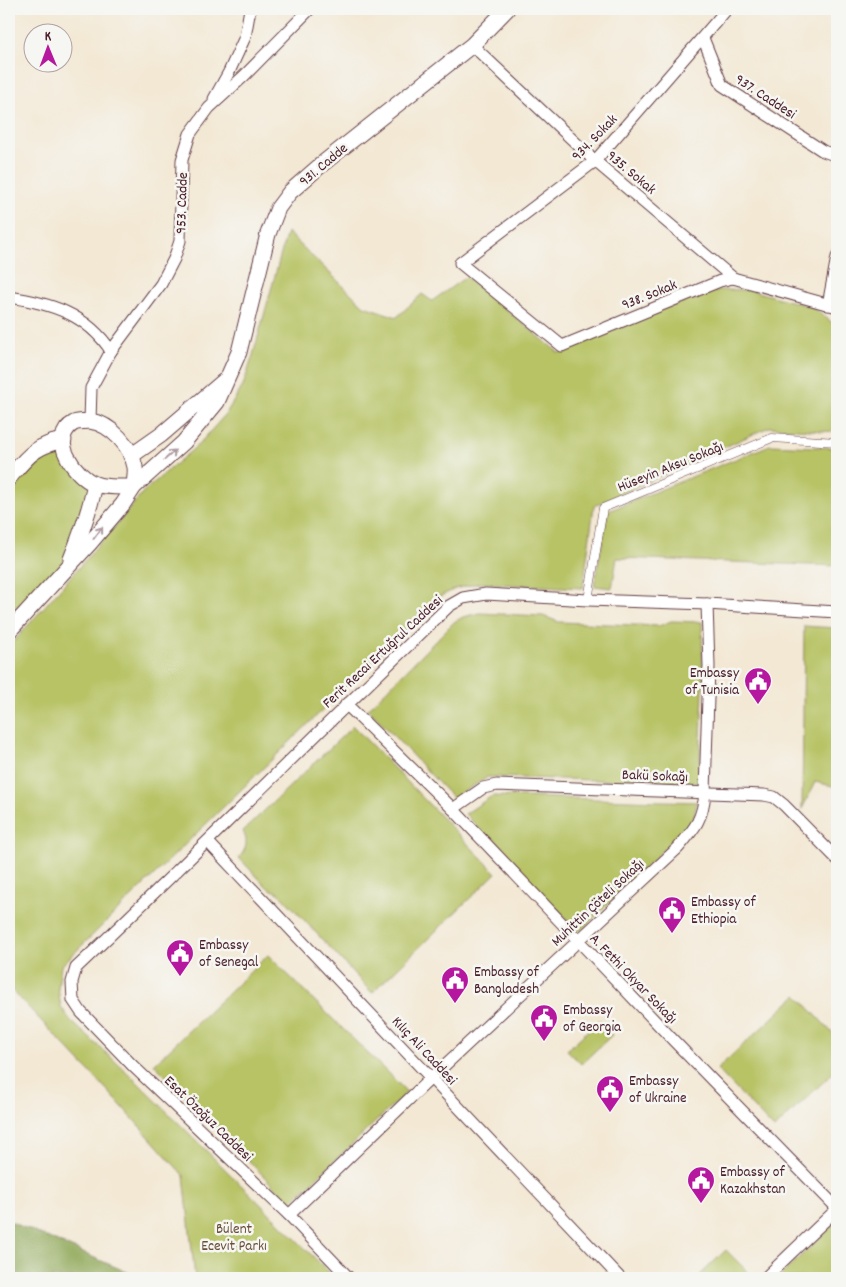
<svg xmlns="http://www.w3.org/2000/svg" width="846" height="1287" viewBox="0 0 846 1287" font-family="Dekko,sans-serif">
<rect width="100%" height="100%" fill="#f6f6f2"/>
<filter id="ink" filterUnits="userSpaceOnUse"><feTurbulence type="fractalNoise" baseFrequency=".02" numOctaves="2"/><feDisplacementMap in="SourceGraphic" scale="10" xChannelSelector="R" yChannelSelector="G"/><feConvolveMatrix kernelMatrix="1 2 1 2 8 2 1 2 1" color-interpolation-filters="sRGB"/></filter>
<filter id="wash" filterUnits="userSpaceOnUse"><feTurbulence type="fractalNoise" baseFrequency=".0096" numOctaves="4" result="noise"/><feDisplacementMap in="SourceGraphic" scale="20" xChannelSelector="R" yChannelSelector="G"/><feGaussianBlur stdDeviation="1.12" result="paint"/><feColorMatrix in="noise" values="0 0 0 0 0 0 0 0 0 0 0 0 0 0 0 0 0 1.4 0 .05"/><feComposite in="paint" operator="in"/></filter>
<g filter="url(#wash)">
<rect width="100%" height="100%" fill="#f3e8d4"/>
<g fill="#b7c365" stroke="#807148">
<polygon points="287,232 364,306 397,317 422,294 432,301 466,277 559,353 657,311 719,290 750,290 812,307 834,324 837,324 837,432 769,427 594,506 583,588 479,583 455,589 437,598 61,966 58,988 61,1007 71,1021 128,1073 335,1278 195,1278 184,1176 109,1092 9,987 9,647 123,517 143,492 199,444 225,415 243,386 253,355"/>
<polygon points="770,445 837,448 837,566 617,558 612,588 594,586 608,511"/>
<polygon points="66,456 95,484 66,569 9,631 9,478 29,464 38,460"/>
<polygon points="479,613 543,616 559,622 659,626 671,621 702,622 703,693 699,783 488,777 453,798 368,709 454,622 463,617"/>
<polygon points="804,626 837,628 837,787 815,782 802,809"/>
<path d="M353,726l143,147 -124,120 -93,-100 -11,-5 -29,-30c8,-10 9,-16 4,-27z"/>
<polygon points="492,796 697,802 693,821 579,932 465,814"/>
<polygon points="268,955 407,1092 290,1203 154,1064"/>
<polygon points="797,995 837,1038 837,1069 774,1129 717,1069"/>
<polygon points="599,1020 612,1035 581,1064 567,1050"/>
<polygon points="836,1222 837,1223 837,1278 778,1278"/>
<polygon points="726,1250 749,1273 744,1278 697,1278"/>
</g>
<polygon fill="#91a95a" stroke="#6e6442" points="9,1221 141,1278 9,1278"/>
</g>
<g filter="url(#ink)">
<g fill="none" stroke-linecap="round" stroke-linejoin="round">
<g stroke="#633d44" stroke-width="9">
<polyline id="pedestrian" points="588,600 603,508 772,438 837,442"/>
</g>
<g stroke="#633d44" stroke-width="13">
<g id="minor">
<polyline points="727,9 595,161 460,263 562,346 720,281 733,278 837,307"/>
<polyline points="703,38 722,85 823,151 837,156"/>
<polyline points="472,45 595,161 733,278"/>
<polyline points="214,99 229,72 245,37 250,9"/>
<path d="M9,297c41,6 78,17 102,54"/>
<polyline points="828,305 837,257"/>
<polyline points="90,421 91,388 111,351 161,284 174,259 180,241 182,160 190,134 209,108 244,76 310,9"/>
<polyline points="346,704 453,809 675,1042 837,1208"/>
<polyline points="453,809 483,788 497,785 764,795 774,797 784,805 837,859"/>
<polyline points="208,842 620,1278"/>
<path d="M289,1215l142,-137 247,-230c17,-20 25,-29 27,-56l4,-126 -2,-62"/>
<path d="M349,1278l-60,-63 -156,-149 -52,-54 -8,-12 -1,-18 4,-14c125,-119 248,-242 373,-362l14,-8 23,-4 102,6 119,4 130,8"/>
<polyline points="765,1278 837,1209"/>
</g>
</g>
<g stroke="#633d44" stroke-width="17">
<g id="secondary">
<path d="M90,421c21,3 41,25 45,46 1,6 -1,14 -1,20 -13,0 -27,1 -39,-3 -19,-7 -48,-46 -21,-61 4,-2 11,-1 16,-2z"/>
<polyline points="131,456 161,435 224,381"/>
<path d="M9,478c18,-21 26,-33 55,-38"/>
<path d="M71,559c10,-25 19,-49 24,-75"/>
<polyline points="9,631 90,543 123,504 134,487 184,442 217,402 239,352 268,234 278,208 290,192 322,164 472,45 507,9"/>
</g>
</g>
<use href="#pedestrian" stroke="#fff" stroke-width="8"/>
<use href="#minor" stroke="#fff" stroke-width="11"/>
<use href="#secondary" stroke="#fff" stroke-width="15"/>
</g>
<defs><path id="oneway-shaft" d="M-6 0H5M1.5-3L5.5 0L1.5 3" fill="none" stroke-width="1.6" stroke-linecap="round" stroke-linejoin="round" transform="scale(1.25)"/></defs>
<g stroke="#ae9aa0">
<use href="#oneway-shaft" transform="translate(170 455) rotate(-42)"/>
<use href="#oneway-shaft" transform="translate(98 533) rotate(-53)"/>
</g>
</g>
<defs>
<g id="civic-pin" transform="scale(1.4375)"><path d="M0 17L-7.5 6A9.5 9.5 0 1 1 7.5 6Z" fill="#b5179e" stroke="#f6f6f2"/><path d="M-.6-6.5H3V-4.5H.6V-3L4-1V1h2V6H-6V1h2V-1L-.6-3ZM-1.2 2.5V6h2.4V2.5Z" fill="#fff"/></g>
</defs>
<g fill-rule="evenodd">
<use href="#civic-pin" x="758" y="681"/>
<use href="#civic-pin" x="672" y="910"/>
<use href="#civic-pin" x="180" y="953"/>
<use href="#civic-pin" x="455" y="980"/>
<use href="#civic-pin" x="544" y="1018"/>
<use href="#civic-pin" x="610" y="1089"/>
<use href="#civic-pin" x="701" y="1180"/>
</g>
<g text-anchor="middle" stroke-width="5" stroke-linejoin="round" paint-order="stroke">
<g font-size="15" fill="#4a1f2b" stroke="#f6f6f2">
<text transform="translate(766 96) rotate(33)" y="5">937. Caddesi</text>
<text transform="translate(594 137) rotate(-46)" y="5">934. Sokak</text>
<text transform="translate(323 164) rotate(-40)" y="5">931. Cadde</text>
<text transform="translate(632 172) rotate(40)" y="5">935. Sokak</text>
<text transform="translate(181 203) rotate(-88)" y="5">953. Cadde</text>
<text transform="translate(649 294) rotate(-22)" y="5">938. Sokak</text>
<text transform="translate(670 466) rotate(-22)" y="5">Hüseyin Aksu Sokağı</text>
<text transform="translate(382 651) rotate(-43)" y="5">Ferit Recai Ertuğrul Caddesi</text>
<text transform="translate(655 775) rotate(2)" y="5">Bakü Sokağı</text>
<text transform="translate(597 902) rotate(-43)" y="5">Muhittin Çöteli Sokağı</text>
<text transform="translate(634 978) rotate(46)" y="5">A. Fethi Okyar Sokağı</text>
<text transform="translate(425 1050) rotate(47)" y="5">Kılıç Ali Caddesi</text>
<text transform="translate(209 1118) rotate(44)" y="5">Esat Özoğuz Caddesi</text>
</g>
<g font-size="15" fill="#4a1f2b" stroke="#f6f6f2" text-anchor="start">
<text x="739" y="677" text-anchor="end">Embassy<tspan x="739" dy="17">of Tunisia</tspan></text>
<text x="691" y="906">Embassy of<tspan x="691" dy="17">Ethiopia</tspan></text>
<text x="199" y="949">Embassy<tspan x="199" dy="17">of Senegal</tspan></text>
<text x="474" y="976">Embassy of<tspan x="474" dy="17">Bangladesh</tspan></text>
<text x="563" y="1014">Embassy<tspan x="563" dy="17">of Georgia</tspan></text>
<text x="629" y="1085">Embassy<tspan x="629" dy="17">of Ukraine</tspan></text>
<text x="720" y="1176">Embassy of<tspan x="720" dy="17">Kazakhstan</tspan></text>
</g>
<g font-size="15" fill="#6b503c" stroke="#f6f6f2">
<text x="234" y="1233">Bülent<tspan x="234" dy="17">Ecevit Parkı</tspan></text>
</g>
</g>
<rect width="846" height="1287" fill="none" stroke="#f6f6f2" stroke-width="30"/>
<g transform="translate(48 48) rotate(359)"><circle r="24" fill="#f6f6f2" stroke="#b1a0a2"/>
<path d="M0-4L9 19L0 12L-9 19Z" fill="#b5179e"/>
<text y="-8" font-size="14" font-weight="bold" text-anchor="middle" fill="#4a1f2b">K</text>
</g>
</svg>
